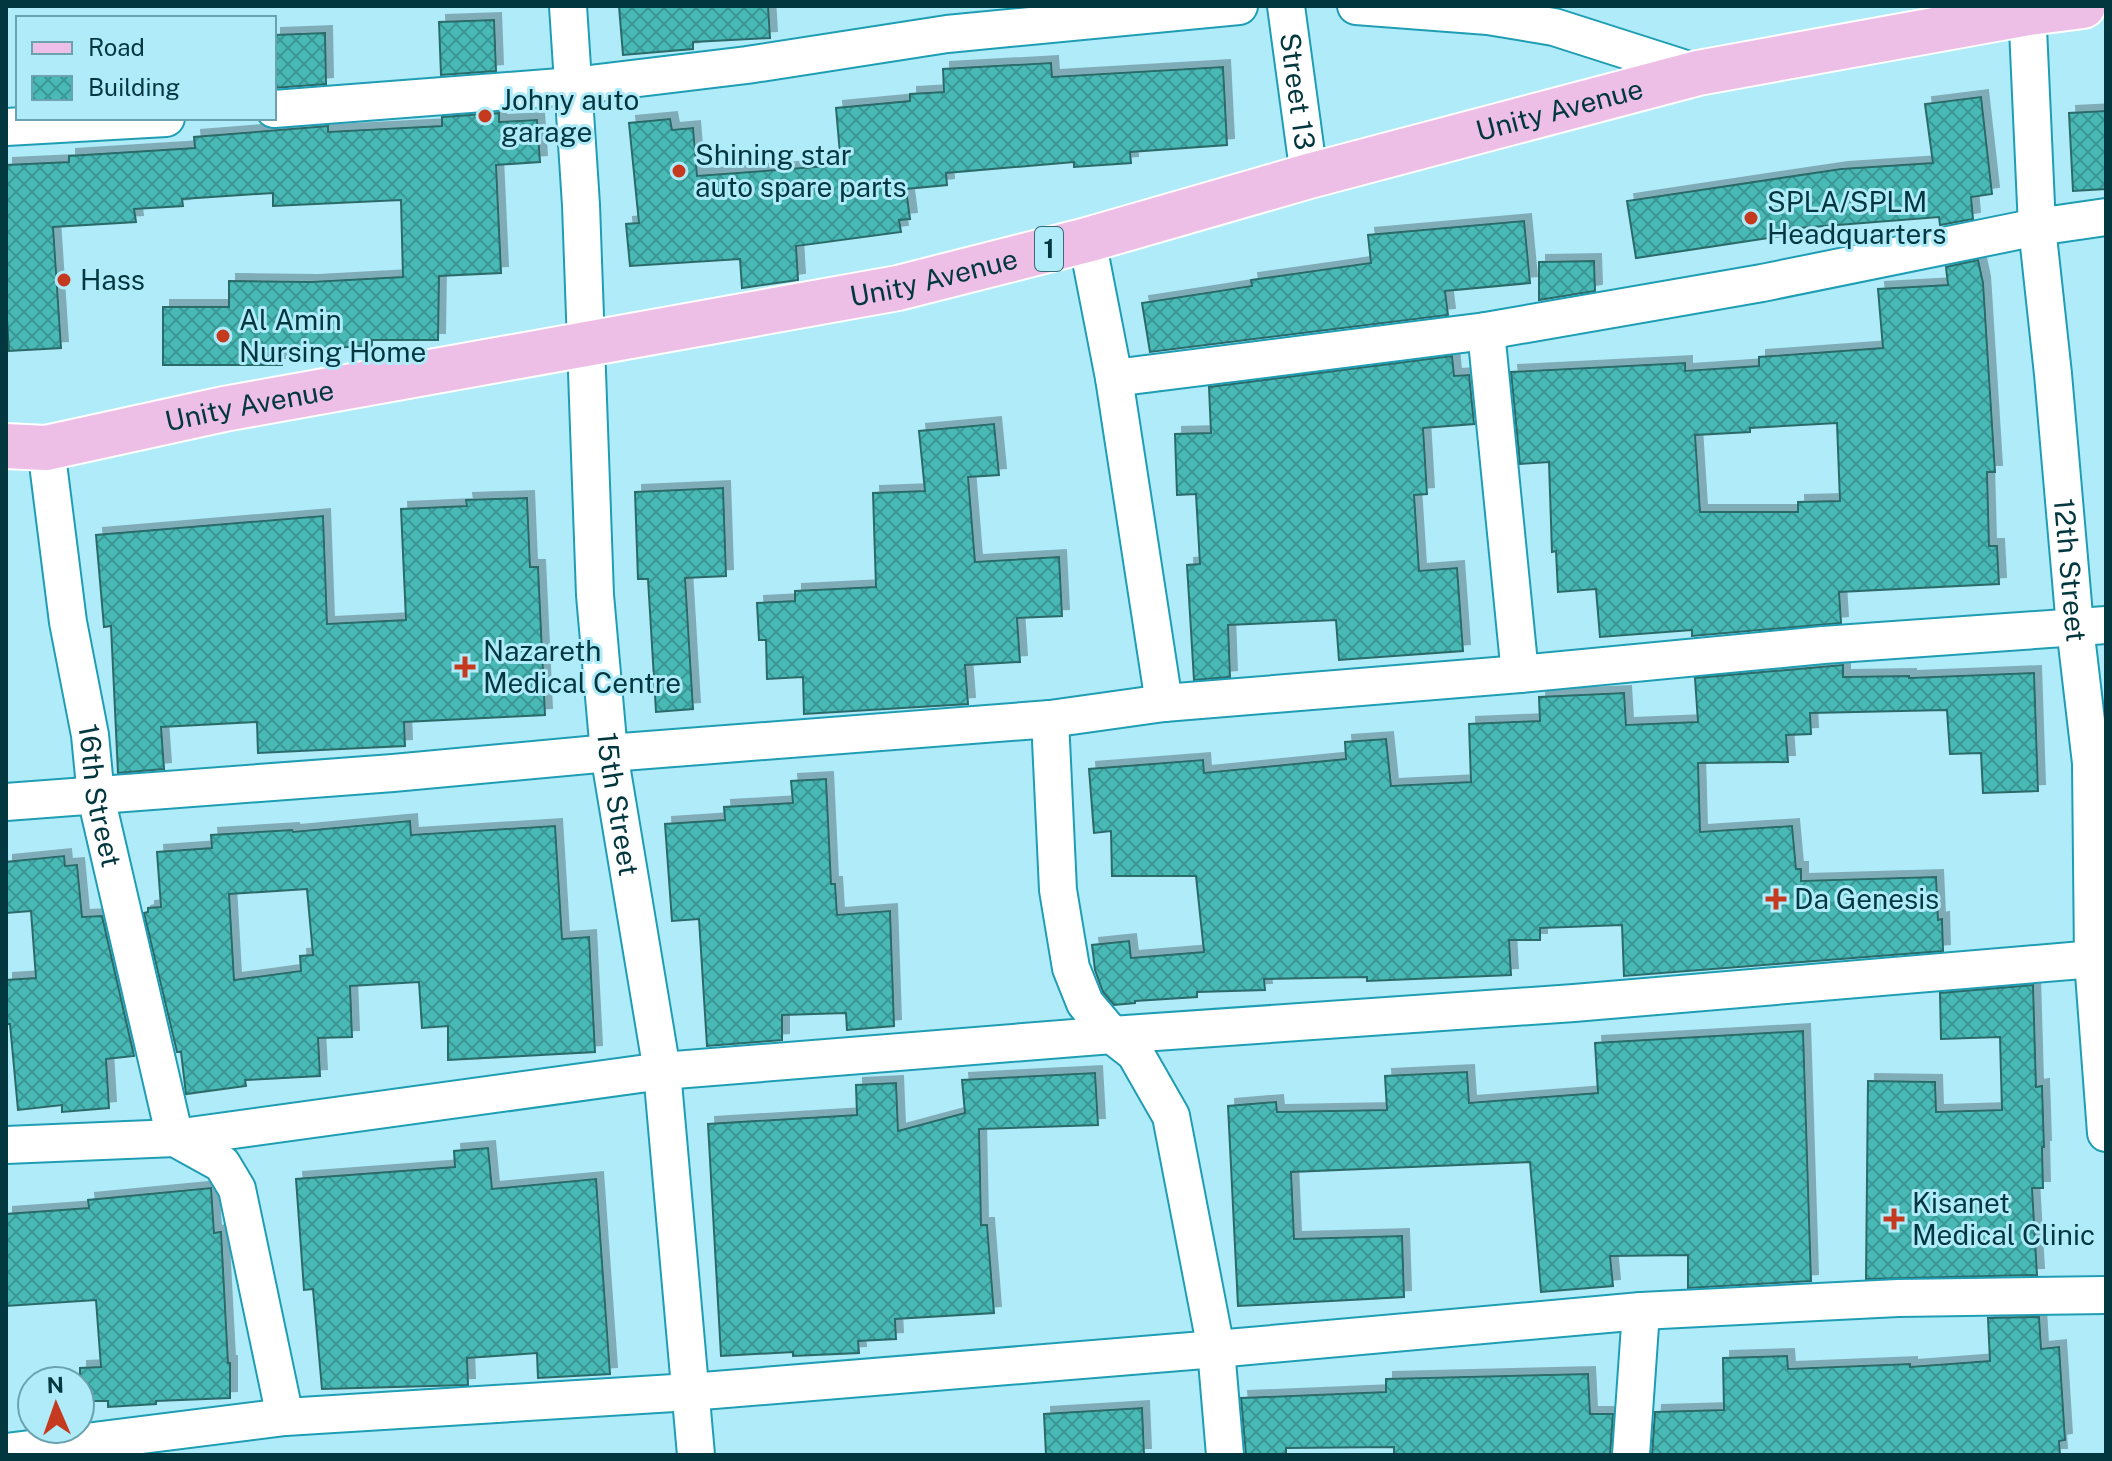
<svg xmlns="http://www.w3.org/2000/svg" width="2112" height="1461" viewBox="0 0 2112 1461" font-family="'Public Sans',sans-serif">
<defs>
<pattern id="building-cross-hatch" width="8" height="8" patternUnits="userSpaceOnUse" patternTransform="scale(2)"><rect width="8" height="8" fill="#48b9b6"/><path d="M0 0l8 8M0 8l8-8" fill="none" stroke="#3a9795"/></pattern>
<filter id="shadow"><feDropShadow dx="7" dy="-7" stdDeviation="0" flood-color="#0004"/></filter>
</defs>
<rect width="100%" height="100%" fill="#afebf9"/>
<g fill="url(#building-cross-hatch)" stroke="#2c6a69" stroke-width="2" fill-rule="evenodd" filter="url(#shadow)">
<polygon points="619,6 768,6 770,38 693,42 693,49 623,55"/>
<polygon points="494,20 496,71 441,75 439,22"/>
<polygon points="325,33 326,84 274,88 274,35"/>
<polygon points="1051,63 1052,77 1223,67 1227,145 1130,152 1131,163 1074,167 1074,162 946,173 947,185 906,189 910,219 899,220 901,232 796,246 798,280 742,288 740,259 630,266 626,224 639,223 629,123 670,119 672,130 693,128 697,176 841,165 836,108 910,101 910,94 944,92 943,69"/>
<polygon points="1981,97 1992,194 1971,197 1973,219 1940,225 1939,217 1787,229 1788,235 1636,258 1627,201 1841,169 1933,163 1925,104"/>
<polygon points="2106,111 2106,189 2073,191 2069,113"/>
<polygon points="499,113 499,122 537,120 540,162 496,165 501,273 439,276 438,340 372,340 372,346 282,350 282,365 163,365 163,307 229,307 229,281 311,282 403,277 401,200 273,206 273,193 182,199 183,206 134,209 136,222 53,227 61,348 9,351 6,305 6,165 69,162 69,156 195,148 194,137 328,126 328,132 442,126 442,117"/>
<polygon points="1524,221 1530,283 1445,291 1448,315 1150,352 1142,303 1252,286 1251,280 1371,263 1368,235"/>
<path d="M1978,260l5,23 12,189h-8l2,74h8l2,38 -160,8 2,31 -149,13v-6l-92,7 -4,-48 -38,3 -2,-41 -4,1 -3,-90 -29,2 -9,-92 174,-9v8l74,-5v-9l124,-9 -5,-59 70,-4 -2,-18zM1837,423l3,78 -42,1v10h-98l-5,-77 55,-3v-4z"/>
<polygon points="1594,261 1595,291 1539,300 1539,262"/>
<polygon points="1452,356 1454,376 1469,375 1474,424 1423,428 1427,494 1414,495 1419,571 1457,568 1463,651 1339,660 1336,620 1228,625 1230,677 1194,680 1187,565 1200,564 1196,494 1177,495 1175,434 1211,433 1209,387"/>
<polygon points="994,424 999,475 968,477 975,562 1059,557 1062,616 1017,618 1020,662 965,665 968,704 804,714 803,677 767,679 766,640 759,640 757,603 795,601 795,591 876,587 873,493 925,491 919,431"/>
<polygon points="723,488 726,576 685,578 693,709 656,712 648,579 638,579 635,492"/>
<polygon points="527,498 530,567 538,567 545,715 404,722 405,746 258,753 257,722 161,727 164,769 118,773 111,626 104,627 96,535 323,516 327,624 406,620 401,509 467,506 466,500"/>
<polygon points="1843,665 1843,677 1909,676 1909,678 2034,673 2038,791 1983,793 1981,753 1950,754 1947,710 1810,713 1811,734 1786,735 1788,762 1698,763 1700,832 1792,826 1796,869 1801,869 1801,881 1936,877 1938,920 1942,919 1943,951 1624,976 1622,925 1540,928 1540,940 1509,940 1511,975 1367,981 1367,977 1264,979 1265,990 1197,992 1197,997 1135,1001 1135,1003 1114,1005 1103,992 1095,970 1092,945 1129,941 1131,958 1204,952 1196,876 1112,876 1111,831 1094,833 1089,769 1203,760 1204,773 1346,759 1345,742 1386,739 1391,786 1471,782 1469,724 1540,721 1539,697 1624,693 1626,725 1698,722 1695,678"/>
<polygon points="826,779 831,884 835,884 837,915 890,911 894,1026 847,1030 846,1013 782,1015 782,1040 707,1046 699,919 672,921 665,824 725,820 724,807 793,803 791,781"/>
<path d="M410,821l1,14 144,-9 7,113 27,-2 6,115 -147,8v-34l-26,2 -3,-46 -69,4 2,51 -34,1 2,38 -75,4 1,6 -60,8 -5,-42h-4l-33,-139 4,-1v-4l13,-1 -4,-55 55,-4 -1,-13 81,-5 1,2zM307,889l6,66 -13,1 1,15 -67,9 -5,-86z"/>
<polygon points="64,856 65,866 77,865 82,917 102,916 134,1056 106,1059 109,1108 62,1112 62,1105 18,1110 10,1024 6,1024 6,980 36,978 31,911 6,913 6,862"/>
<polygon points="2033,985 2036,1087 2042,1086 2044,1147 2042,1147 2043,1188 2032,1188 2037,1275 1866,1279 1868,1081 1935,1082 1936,1112 2002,1110 2000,1037 1941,1039 1940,993"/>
<polygon points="1803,1031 1811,1281 1688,1288 1688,1255 1610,1256 1613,1286 1541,1292 1530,1162 1291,1172 1294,1239 1402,1236 1404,1297 1238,1306 1228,1106 1276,1102 1277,1112 1387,1110 1385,1076 1467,1072 1469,1103 1598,1093 1595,1043"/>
<polygon points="1095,1073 1098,1125 979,1129 981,1225 987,1225 994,1313 895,1319 896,1339 858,1341 859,1353 793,1356 793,1352 721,1356 708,1124 857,1115 856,1085 896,1083 898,1131 965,1113 962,1080"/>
<polygon points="488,1148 492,1189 596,1179 610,1374 538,1378 537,1353 467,1358 468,1385 322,1389 313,1289 304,1290 296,1179 455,1167 454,1151"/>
<polygon points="211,1188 214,1233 221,1232 228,1363 230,1363 230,1398 156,1401 156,1404 108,1407 108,1401 80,1401 80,1368 101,1367 96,1300 6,1306 6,1214 89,1208 88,1200"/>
<polygon points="2039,1317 2041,1349 2059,1347 2065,1440 2059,1441 2060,1455 1652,1455 1655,1412 1724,1410 1723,1358 1787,1356 1788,1369 1910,1364 1910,1367 1990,1361 1988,1318"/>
<polygon points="1588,1374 1590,1414 1613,1414 1610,1455 1394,1455 1394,1447 1286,1448 1286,1455 1246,1455 1241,1398 1386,1392 1386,1379"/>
<polygon points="1142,1408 1144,1455 1046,1455 1044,1414"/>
</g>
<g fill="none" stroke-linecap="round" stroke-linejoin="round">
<g stroke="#1f9db3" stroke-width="40">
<g id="minor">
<path id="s1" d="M568,6l13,199 14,390 14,158 53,318 34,384"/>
<path id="s2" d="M1286,6l23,170"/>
<polyline points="1356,6 1488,16 1554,27 1698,73"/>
<path id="s3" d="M2027,6l10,221 16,147 22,253 16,136 2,197 13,173"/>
<polyline points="274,109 573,86 747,65 947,34 1239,6"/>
<polyline points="6,127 166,118"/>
<polyline points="1087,240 1114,378 1164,703"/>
<polyline points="1486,331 1520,674"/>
<polyline points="1114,378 1486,331 1762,283 2037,227 2106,217"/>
<path id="s4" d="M46,448l22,174 22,113 6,62 79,341 47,26 15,25 48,228"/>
<polyline points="1050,719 1058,890 1071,968 1085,1003 1112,1035 1135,1053 1171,1116 1216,1349 1225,1455"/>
<polyline points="6,802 393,773 609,753 1050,719 1164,703 1520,674 1823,645 2106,625"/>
<polyline points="6,1145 175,1138 662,1071 1112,1035 1574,1003 2106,958"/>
<polyline points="6,1452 285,1417 690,1392 1216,1349 1641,1311 1898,1298 2106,1295"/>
<polyline points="1631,1455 1641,1311"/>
</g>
</g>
<g stroke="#fff" stroke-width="48">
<g id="primary">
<path id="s5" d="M6,446l40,2 178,-39 674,-121 189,-48 222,-64 389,-103 330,-60 55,-7"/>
</g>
</g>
<use href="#minor" stroke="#fff" stroke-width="36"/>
<use href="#primary" stroke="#eebfe6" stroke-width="44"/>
</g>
<g fill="#c53a1e" stroke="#afebf9" stroke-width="3">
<circle cx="485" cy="116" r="8"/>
<circle cx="679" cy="171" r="8"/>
<circle cx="1751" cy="218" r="8"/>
<circle cx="64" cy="280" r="8"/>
<circle cx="223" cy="336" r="8"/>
<path d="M461 655h8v8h8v8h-8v8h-8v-8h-8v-8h8z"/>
<path d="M1772 887h8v8h8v8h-8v8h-8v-8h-8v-8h8z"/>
<path d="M1890 1207h8v8h8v8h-8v8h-8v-8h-8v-8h8z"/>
</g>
<g text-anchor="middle" stroke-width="6" stroke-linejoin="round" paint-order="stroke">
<rect fill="#afebf9" stroke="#366d78" stroke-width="2" x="1035" y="227" width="28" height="44" rx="6"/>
<g font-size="26" font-weight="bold" fill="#023740">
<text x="1049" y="258">1</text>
</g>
<g font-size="28" fill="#023740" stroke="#afebf9">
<text dy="10" stroke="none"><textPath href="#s2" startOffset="86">Street 13</textPath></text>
<text dy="10" stroke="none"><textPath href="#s5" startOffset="1592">Unity Avenue</textPath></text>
<text dy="10" stroke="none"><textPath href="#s5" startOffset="944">Unity Avenue</textPath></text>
<text dy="10" stroke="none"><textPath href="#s5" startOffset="248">Unity Avenue</textPath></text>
<text dy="10" stroke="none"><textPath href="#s3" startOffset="566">12th Street</textPath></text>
<text dy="10" stroke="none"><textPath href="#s4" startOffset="352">16th Street</textPath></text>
<text dy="10" stroke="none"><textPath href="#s1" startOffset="800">15th Street</textPath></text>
</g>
<g font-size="28" fill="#023740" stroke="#afebf9" text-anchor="start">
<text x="501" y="110">Johny auto<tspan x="501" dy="32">garage</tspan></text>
<text x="695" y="165">Shining star<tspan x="695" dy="32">auto spare parts</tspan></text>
<text x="1767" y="212">SPLA/SPLM<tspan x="1767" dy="32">Headquarters</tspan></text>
<text x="80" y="290">Hass</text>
<text x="239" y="330">Al Amin<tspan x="239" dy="32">Nursing Home</tspan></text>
<text x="483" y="661">Nazareth<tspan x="483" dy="32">Medical Centre</tspan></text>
<text x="1794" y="909">Da Genesis</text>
<text x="1912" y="1213">Kisanet<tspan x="1912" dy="32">Medical Clinic</tspan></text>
</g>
</g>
<rect width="2112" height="1461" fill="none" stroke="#023740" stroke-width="16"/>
<rect x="16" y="16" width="260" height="104" fill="#afebf9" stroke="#6aa3af" stroke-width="2"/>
<rect x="32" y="42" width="40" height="12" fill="#eebfe6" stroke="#6aa3af" stroke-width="2"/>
<text x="88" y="56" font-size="24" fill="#023740">Road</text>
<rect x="32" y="76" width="40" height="24" fill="url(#building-cross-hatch)" stroke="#6aa3af" stroke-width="2"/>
<text x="88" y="96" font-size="24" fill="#023740">Building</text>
<g transform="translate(56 1405) rotate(358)"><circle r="38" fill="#afebf9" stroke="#6aa3af" stroke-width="2"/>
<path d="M0-6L14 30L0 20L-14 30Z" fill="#c53a1e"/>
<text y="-12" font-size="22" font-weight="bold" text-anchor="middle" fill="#023740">N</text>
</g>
</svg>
